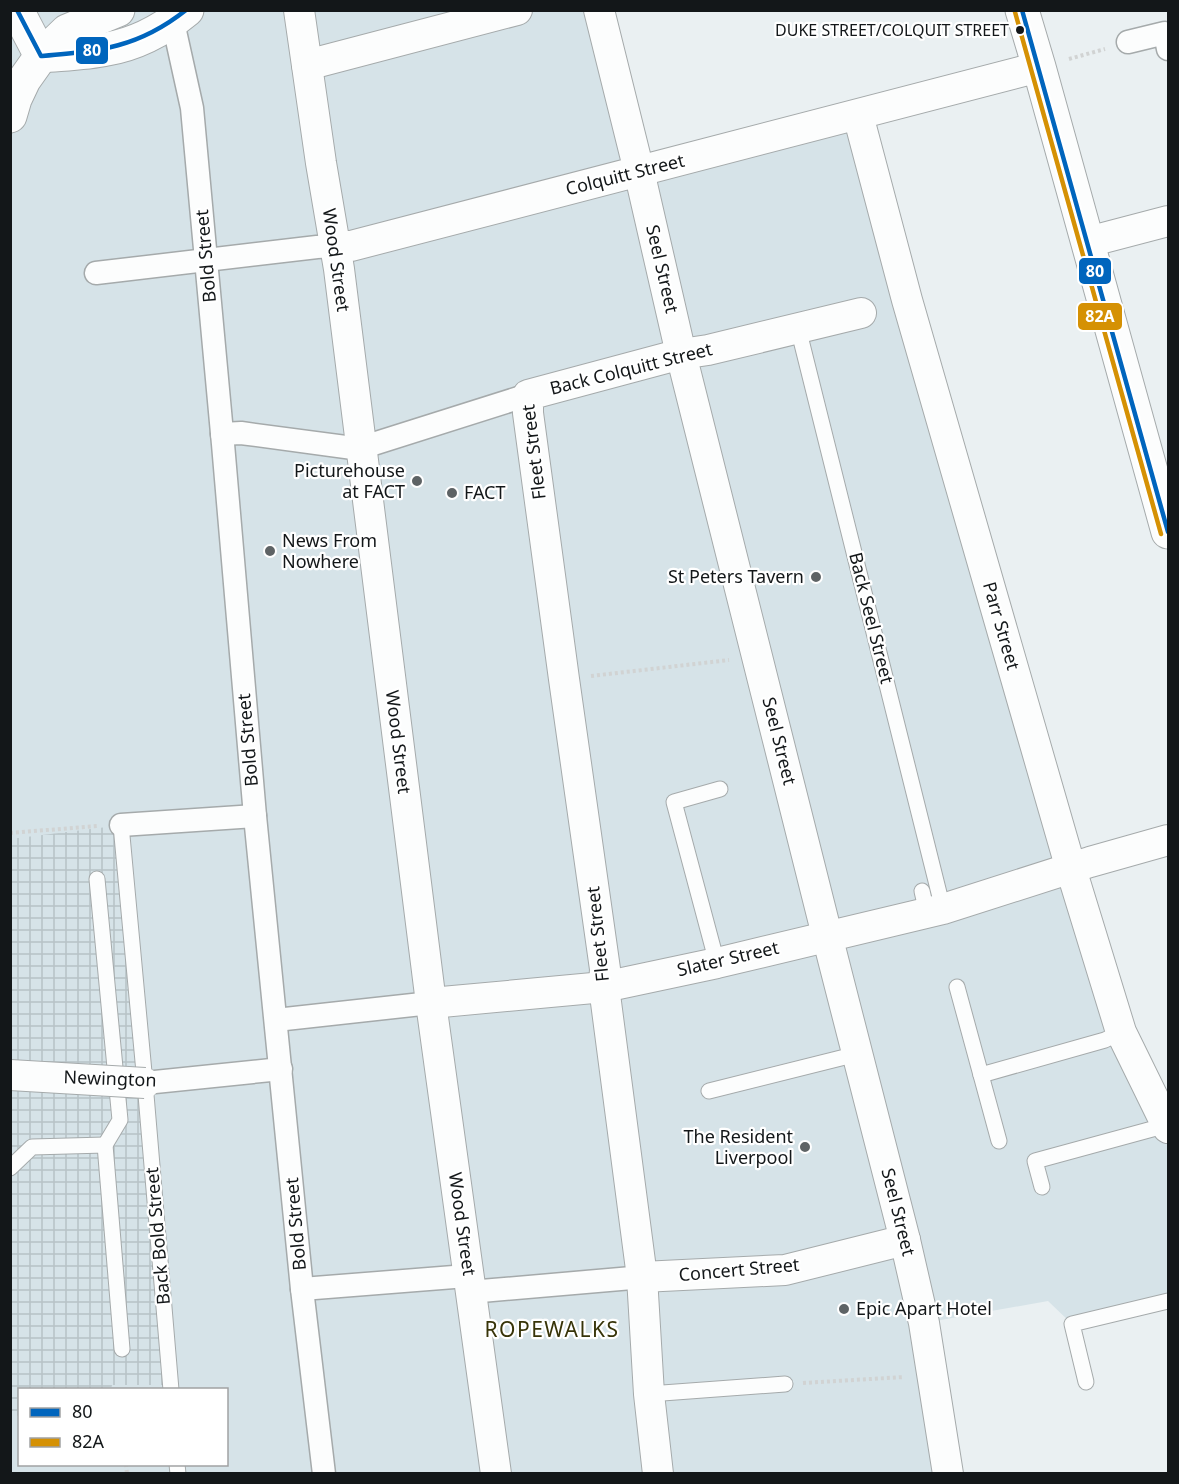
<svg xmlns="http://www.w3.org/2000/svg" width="1179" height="1484" viewBox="0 0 1179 1484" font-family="'Noto Sans',sans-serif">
<defs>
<pattern id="industrial-grid" width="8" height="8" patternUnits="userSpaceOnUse" patternTransform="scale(1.5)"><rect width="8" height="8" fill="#d6e3e8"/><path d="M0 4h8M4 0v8" fill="none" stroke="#b7c2c6"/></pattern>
</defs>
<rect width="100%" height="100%" fill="#eaf0f2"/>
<path fill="#d6e3e8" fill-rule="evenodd" d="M10,11h589l40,160 219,-56 213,754 97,259v173l-96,23 -24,-23 -124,22 24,150h-937zM20,1390h206v74h-206z"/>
<polygon fill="url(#industrial-grid)" points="115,826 165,1385 112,1385 111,1390 20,1390 19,1416 10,1414 10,839"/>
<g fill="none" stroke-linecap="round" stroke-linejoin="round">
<g stroke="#a5aaab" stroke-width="17">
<g id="service">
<polyline points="798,328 943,909"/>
<polyline points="121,825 145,1083 171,1390"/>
<polyline points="97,879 120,1120 105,1145"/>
<polyline points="922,891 927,913"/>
<polyline points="717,963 674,802 720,789"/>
<polyline points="957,987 999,1141"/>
<polyline points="981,1075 1105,1040 1121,1032"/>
<polyline points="709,1091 857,1054"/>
<polyline points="10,1168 32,1147 105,1145 122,1349"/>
<polyline points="1042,1187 1035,1161 1167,1125"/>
<polyline points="1086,1382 1072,1324 1168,1301"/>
<polyline points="649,1394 785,1384"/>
<polyline points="177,1464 178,1474"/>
</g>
</g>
<g stroke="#a5aaab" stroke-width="25">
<g id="pedestrian">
<polyline points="173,22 192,108 223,444 255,816 302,1289 324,1474"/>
<polyline points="1128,42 1165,33 1168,49"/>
<polyline points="96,273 317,247 336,246"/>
<polyline points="222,434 241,433 353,448"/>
<polyline points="370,445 528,395"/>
<polyline points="121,825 255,816"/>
<polyline points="276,1020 431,1003"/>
<polyline points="145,1083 281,1069"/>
<polyline points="302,1289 454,1277"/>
<polyline points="481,1291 632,1278"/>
</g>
</g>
<g stroke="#a5aaab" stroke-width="32">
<g id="minor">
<polyline points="299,10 321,163 339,269 431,1003 496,1474"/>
<polyline points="599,10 639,171 681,354 833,959 905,1240 924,1323 948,1474"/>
<polyline points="307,65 517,10"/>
<polyline points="858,115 907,300 1071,869 1121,1032 1168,1128"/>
<polyline points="1088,242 1168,221"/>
<polyline points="336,246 351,246 1039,67"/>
<polyline points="431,1003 604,987 717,963 943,909 1090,862 1168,840"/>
<polyline points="642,1277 785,1270 905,1240"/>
<polyline points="658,1474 649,1394 642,1277 604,987 605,969 564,679 528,413 528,395 681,354 708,350 861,313"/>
</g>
</g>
<g stroke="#a5aaab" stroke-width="35">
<polyline id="tertiary" points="1022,10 1039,67 1168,532"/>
</g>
<g stroke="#a5aaab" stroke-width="35">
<g id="primary">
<polyline points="17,10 41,56"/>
<path d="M41,56c21,-2 44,-2 66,-7 29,-5 57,-20 80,-39"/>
<polyline points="10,116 15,99 24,80 41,56 67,31 118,10"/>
</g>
</g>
<g stroke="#d1d3d3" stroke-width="4" stroke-dasharray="3 3" stroke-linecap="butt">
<polyline points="1069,59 1105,49"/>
<polyline points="591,676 729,660"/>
<polyline points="10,833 97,826"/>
<polyline points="803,1383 904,1377"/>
<polyline points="126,1464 127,1474"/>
</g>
<use href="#service" stroke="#fcfdfd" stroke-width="15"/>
<use href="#pedestrian" stroke="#fcfdfd" stroke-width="22"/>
<use href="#minor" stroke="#fcfdfd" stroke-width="30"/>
<use href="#tertiary" stroke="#fcfdfd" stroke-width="33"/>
<use href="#primary" stroke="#fcfdfd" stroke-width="33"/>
<g stroke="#a5aaab" stroke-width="32" stroke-linecap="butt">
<polyline id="minor-bridge" points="10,1075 145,1083"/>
</g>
<use href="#minor-bridge" stroke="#fcfdfd" stroke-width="30"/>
<g stroke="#fff" stroke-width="9">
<g id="bus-1">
<path d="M17,10l24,46c59,-5 97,-8 145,-46"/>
<polyline points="1022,10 1168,532"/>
</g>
</g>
<g stroke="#fff" stroke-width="9">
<polyline id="bus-2" points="1015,12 1161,534"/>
</g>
<use href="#bus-1" stroke="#0065bd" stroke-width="4.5"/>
<use href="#bus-2" stroke="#d59104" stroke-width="4.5"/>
</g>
<circle fill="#131719" stroke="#fff" stroke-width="2" cx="1020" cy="30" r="5"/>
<g fill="#5e6365" stroke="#fff" stroke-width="2">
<circle cx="417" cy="481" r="6"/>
<circle cx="452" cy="493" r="6"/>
<circle cx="270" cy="551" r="6"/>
<circle cx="816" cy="577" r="6"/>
<circle cx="805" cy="1147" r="6"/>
<circle cx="844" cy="1309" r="6"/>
</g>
<g text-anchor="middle" stroke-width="4.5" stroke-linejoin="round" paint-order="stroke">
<g font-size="16" fill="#131719" stroke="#fff" text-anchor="end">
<text x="1009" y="36">DUKE STREET/COLQUIT STREET</text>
</g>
<g font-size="18" fill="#131719" stroke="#fff">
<text transform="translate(625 175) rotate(-14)" y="6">Colquitt Street</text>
<text transform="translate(206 256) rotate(-95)" y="6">Bold Street</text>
<text transform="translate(336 260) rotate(82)" y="6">Wood Street</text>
<text transform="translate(662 269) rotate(77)" y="6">Seel Street</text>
<text transform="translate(631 369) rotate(-14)" y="6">Back Colquitt Street</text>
<text transform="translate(534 452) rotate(-97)" y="6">Fleet Street</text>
<text transform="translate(871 618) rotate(76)" y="6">Back Seel Street</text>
<text transform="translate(1001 626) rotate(74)" y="6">Parr Street</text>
<text transform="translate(248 740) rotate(-95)" y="6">Bold Street</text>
<text transform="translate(779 741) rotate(76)" y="6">Seel Street</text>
<text transform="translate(398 742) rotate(83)" y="6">Wood Street</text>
<text transform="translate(598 934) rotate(-96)" y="6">Fleet Street</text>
<text transform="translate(728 959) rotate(-13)" y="6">Slater Street</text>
<text transform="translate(110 1079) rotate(2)" y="6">Newington</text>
<text transform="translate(898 1212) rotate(76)" y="6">Seel Street</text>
<text transform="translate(296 1224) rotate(-95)" y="6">Bold Street</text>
<text transform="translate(462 1224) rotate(82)" y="6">Wood Street</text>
<text transform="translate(158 1236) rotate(-95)" y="6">Back Bold Street</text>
<text transform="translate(739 1270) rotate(-5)" y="6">Concert Street</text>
</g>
<g font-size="18" fill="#131719" stroke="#fff" text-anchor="end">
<text x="405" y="477">Picturehouse<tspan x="405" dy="21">at FACT</tspan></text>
<text x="464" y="499" text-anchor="start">FACT</text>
<text x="282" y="547" text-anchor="start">News From<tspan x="282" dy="21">Nowhere</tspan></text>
<text x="804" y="583">St Peters Tavern</text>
<text x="793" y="1143">The Resident<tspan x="793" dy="21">Liverpool</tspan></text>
<text x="856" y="1315" text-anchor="start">Epic Apart Hotel</text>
</g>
<g font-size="21" letter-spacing="1.5" fill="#373409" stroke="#fff">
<text x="552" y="1337">ROPEWALKS</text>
</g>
</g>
<g stroke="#fff" stroke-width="2">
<rect x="75" y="36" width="34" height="29" rx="6" fill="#0065bd"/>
<rect x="1078" y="257" width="34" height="28" rx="6" fill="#0065bd"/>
<rect x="1077" y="302" width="46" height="29" rx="6" fill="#d59104"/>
</g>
<g font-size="16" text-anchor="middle" font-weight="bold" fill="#fff">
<text x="92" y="56">80</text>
<text x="1095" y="277">80</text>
<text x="1100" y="322">82A</text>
</g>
<rect width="1179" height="1484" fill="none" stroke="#131719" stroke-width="24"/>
<rect x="18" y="1388" width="210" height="78" fill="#ffffff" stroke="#a1a2a3" stroke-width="1.5"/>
<rect x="30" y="1408" width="30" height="9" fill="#0065bd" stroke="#a1a2a3" stroke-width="1.5"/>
<text x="72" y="1418" font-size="18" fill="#131719">80</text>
<rect x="30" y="1438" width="30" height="9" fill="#d59104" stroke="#a1a2a3" stroke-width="1.5"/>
<text x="72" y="1448" font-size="18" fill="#131719">82A</text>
</svg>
